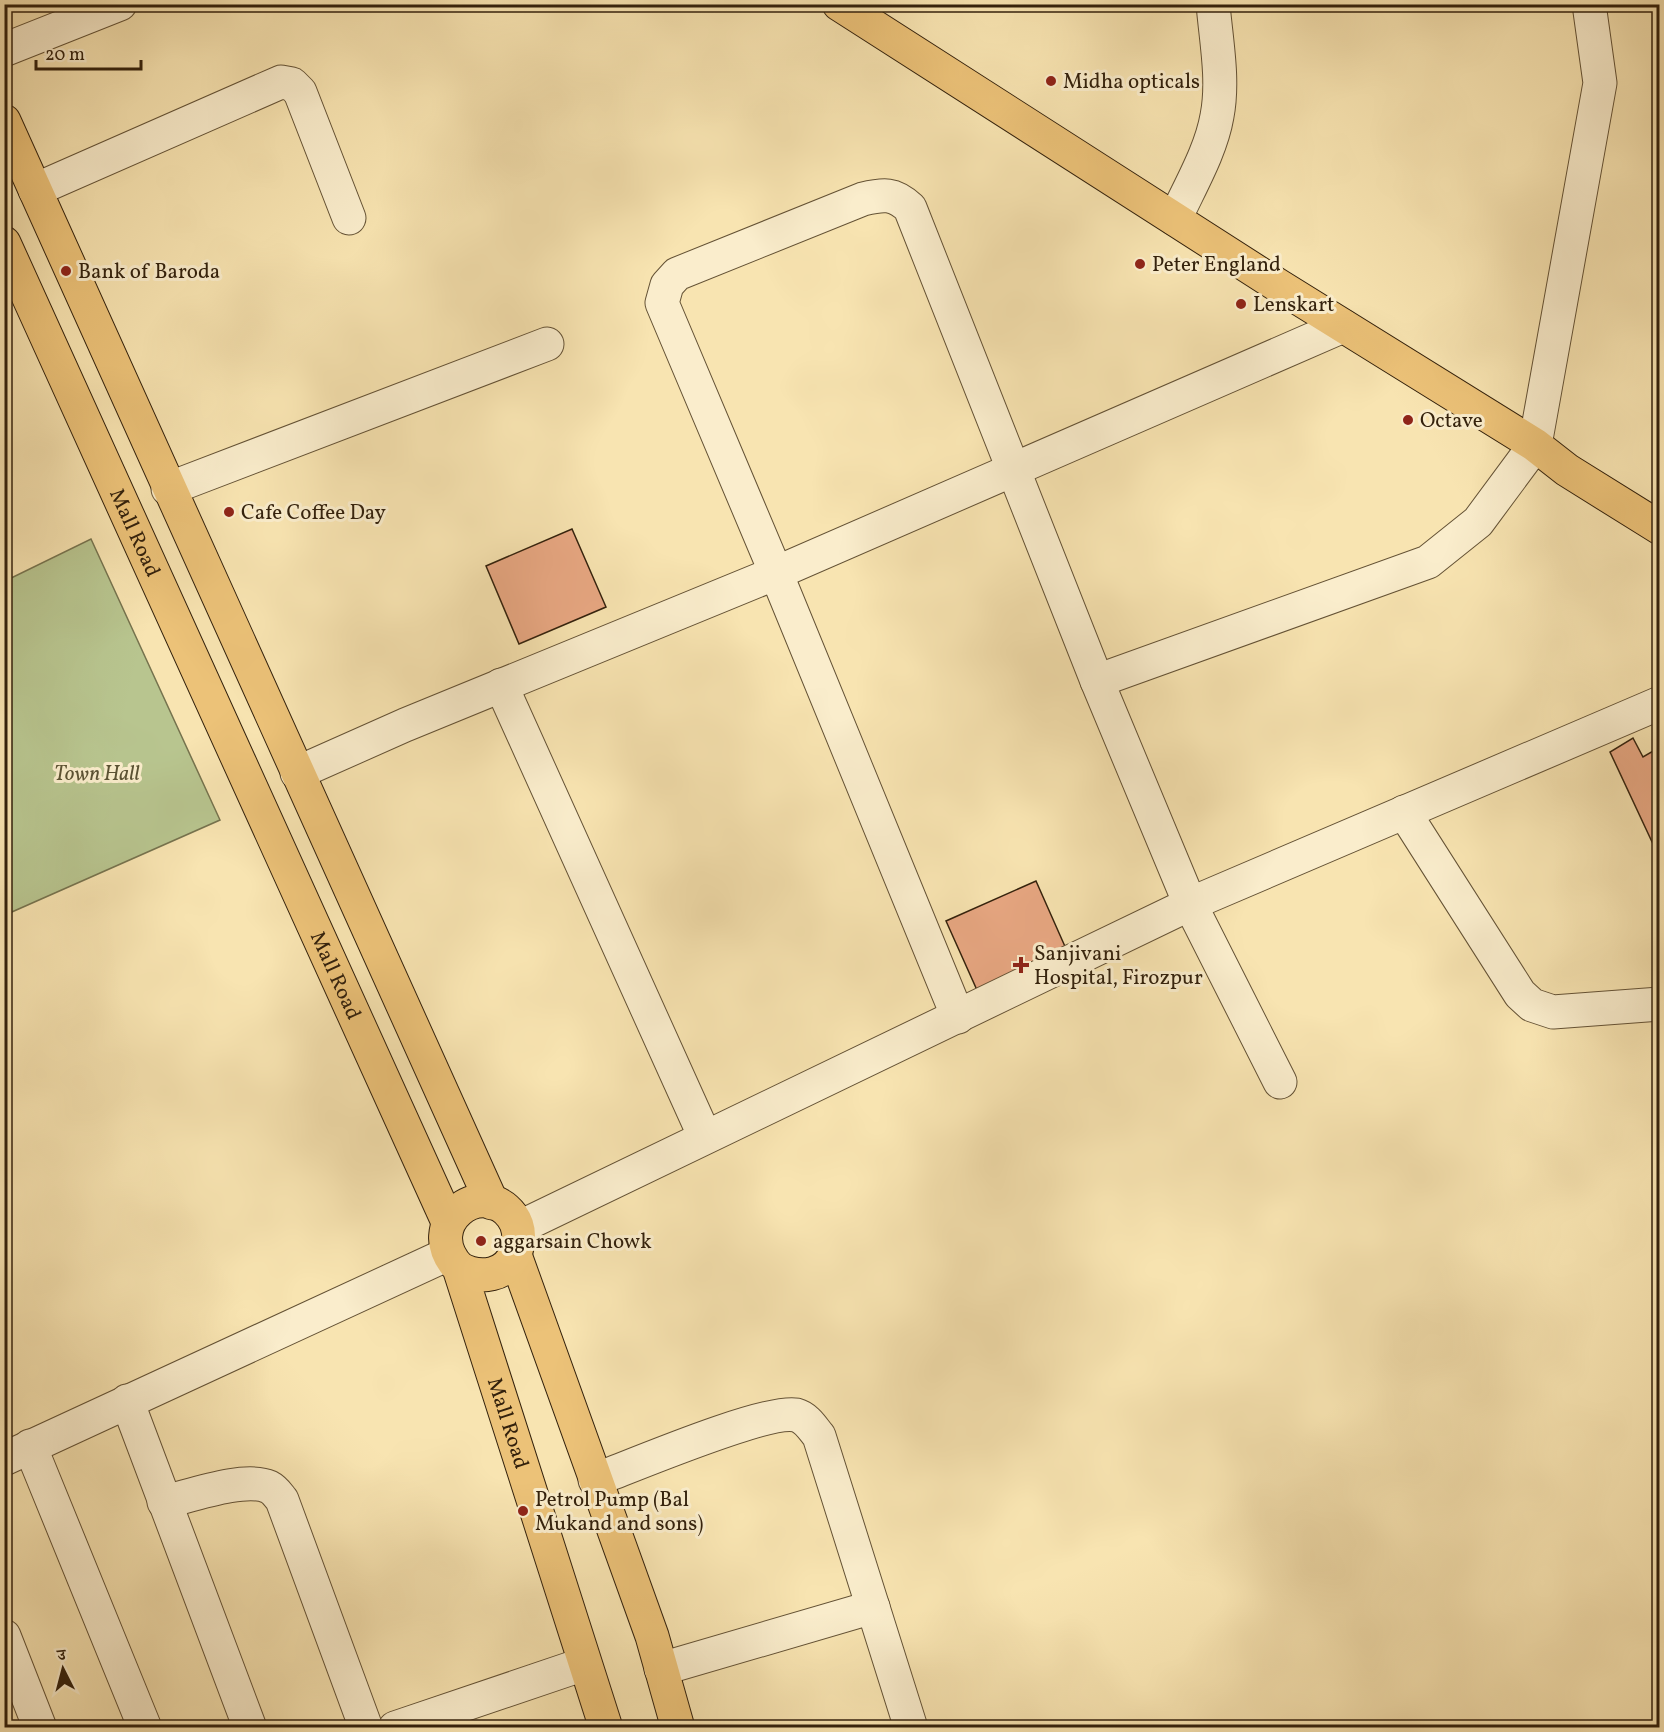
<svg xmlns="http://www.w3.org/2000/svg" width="1664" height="1732" viewBox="0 0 1664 1732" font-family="Vollkorn,'Noto Serif Devanagari',serif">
<rect width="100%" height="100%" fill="#f8e4b1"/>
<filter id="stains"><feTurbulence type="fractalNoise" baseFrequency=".00333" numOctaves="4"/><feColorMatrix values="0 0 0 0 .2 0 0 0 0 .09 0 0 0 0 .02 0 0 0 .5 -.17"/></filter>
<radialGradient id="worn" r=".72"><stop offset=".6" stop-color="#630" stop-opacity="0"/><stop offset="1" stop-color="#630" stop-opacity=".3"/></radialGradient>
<polygon fill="#b8c58f" stroke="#76734e" stroke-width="1.5" points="91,539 220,820 5,915 5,581"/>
<g fill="#e9a883" stroke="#33210c" stroke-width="1.5">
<polygon points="572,529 606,607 519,644 486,566"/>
<polygon points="1633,738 1643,757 1660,747 1660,859 1610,752"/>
<polygon points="1036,881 1071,960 981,999 946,921"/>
</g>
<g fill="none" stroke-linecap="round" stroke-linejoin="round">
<g stroke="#645235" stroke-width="35">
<g id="minor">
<polyline points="4,50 120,4"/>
<polyline points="35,190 281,82 292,84 300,92 349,218"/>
<path d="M1175,219c15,-33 36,-68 42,-103 7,-36 -1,-76 -4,-112"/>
<polyline points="168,489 547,344"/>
<polyline points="1097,681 1428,562 1478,522 1535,445 1600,83 1589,4"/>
<polyline points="501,685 705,1137"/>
<polyline points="297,773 405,725 776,573 1343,326"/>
<polyline points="1404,812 1520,994 1532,1005 1553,1012 1660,1004"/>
<path d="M958,1017l-182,-444 -114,-270 5,-18 10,-11 186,-75c21,-5 31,-6 47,9l187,473 93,223 90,178"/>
<polyline points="518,1228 1190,904 1660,703"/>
<polyline points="127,1401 250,1728"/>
<polyline points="30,1446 145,1728"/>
<polyline points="4,1459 448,1254"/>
<path d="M595,1480c37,-14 171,-71 201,-65 11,3 17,14 23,21l92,292"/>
<path d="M164,1502c26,-6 81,-26 105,-15 6,3 9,8 13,13l84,228"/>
<polyline points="4,1636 40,1728"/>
<polyline points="661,1669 873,1607"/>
<polyline points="395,1728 584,1664"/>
</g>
</g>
<g stroke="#33210c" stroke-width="35">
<polyline id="major" points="839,4 1279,286 1535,445 1567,470 1660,528"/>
</g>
<g stroke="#33210c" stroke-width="35">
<g id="highway">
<polyline points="4,121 492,1203"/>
<path id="s1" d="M4,243l444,979"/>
<polyline points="515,1255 652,1636 678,1728"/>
<path id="s2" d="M459,1268c20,12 49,9 57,-17 4,-13 4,-24 -4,-35 -31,-41 -94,9 -53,52l147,460"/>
</g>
</g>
<use href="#minor" stroke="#faedcc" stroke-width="33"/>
<use href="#major" stroke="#ecc278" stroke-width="33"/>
<use href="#highway" stroke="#ecc278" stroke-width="33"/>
</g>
<g fill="#8f2418" stroke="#faedcc" stroke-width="2">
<circle cx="1051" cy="81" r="6"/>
<circle cx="1140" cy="264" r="6"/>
<circle cx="66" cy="271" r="6"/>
<circle cx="1241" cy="304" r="6"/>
<circle cx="1408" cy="420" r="6"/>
<circle cx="229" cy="512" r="6"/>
<path d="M1018 956h6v6h6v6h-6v6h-6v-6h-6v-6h6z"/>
<circle cx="481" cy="1241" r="6"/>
<circle cx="523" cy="1511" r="6"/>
</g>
<g text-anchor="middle" stroke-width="6" stroke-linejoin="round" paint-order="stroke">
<g font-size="21" fill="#33210c" stroke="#faedcc" text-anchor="start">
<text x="1063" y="88">Midha opticals</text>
<text x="1152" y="271">Peter England</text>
<text x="78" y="278">Bank of Baroda</text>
<text x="1253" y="311">Lenskart</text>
<text x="1420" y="427">Octave</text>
<text x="241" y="519">Cafe Coffee Day</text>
<text x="1034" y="960">Sanjivani<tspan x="1034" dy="24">Hospital, Firozpur</tspan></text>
<text x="493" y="1248">aggarsain Chowk</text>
<text x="535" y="1506">Petrol Pump (Bal<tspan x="535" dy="24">Mukand and sons)</tspan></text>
</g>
<g font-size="21" fill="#33210c" stroke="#faedcc">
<text dy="7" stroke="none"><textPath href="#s1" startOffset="318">Mall Road</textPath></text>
<text dy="7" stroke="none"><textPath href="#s1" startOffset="804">Mall Road</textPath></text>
<text dy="7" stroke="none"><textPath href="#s2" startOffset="394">Mall Road</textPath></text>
</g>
<g font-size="21" font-style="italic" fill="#5b5233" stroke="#faedcc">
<text x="97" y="780">Town Hall</text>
</g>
</g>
<rect width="1664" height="1732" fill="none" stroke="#f8e4b1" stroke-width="24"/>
<rect x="6" y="6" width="1652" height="1720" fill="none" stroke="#33210c" stroke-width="3"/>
<rect x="12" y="12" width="1640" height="1708" fill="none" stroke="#33210c" stroke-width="1.5"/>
<g transform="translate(63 1669) rotate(354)" stroke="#faedcc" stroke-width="4.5" paint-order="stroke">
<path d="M0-4.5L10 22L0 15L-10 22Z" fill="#33210c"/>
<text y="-9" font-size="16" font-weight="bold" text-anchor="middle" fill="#33210c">उ</text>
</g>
<path d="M36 60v9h105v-9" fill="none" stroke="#33210c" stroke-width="3"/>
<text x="45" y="60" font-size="18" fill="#33210c" stroke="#faedcc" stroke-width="4.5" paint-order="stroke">20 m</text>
<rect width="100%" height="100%" filter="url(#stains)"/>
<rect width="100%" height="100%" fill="url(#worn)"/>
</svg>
